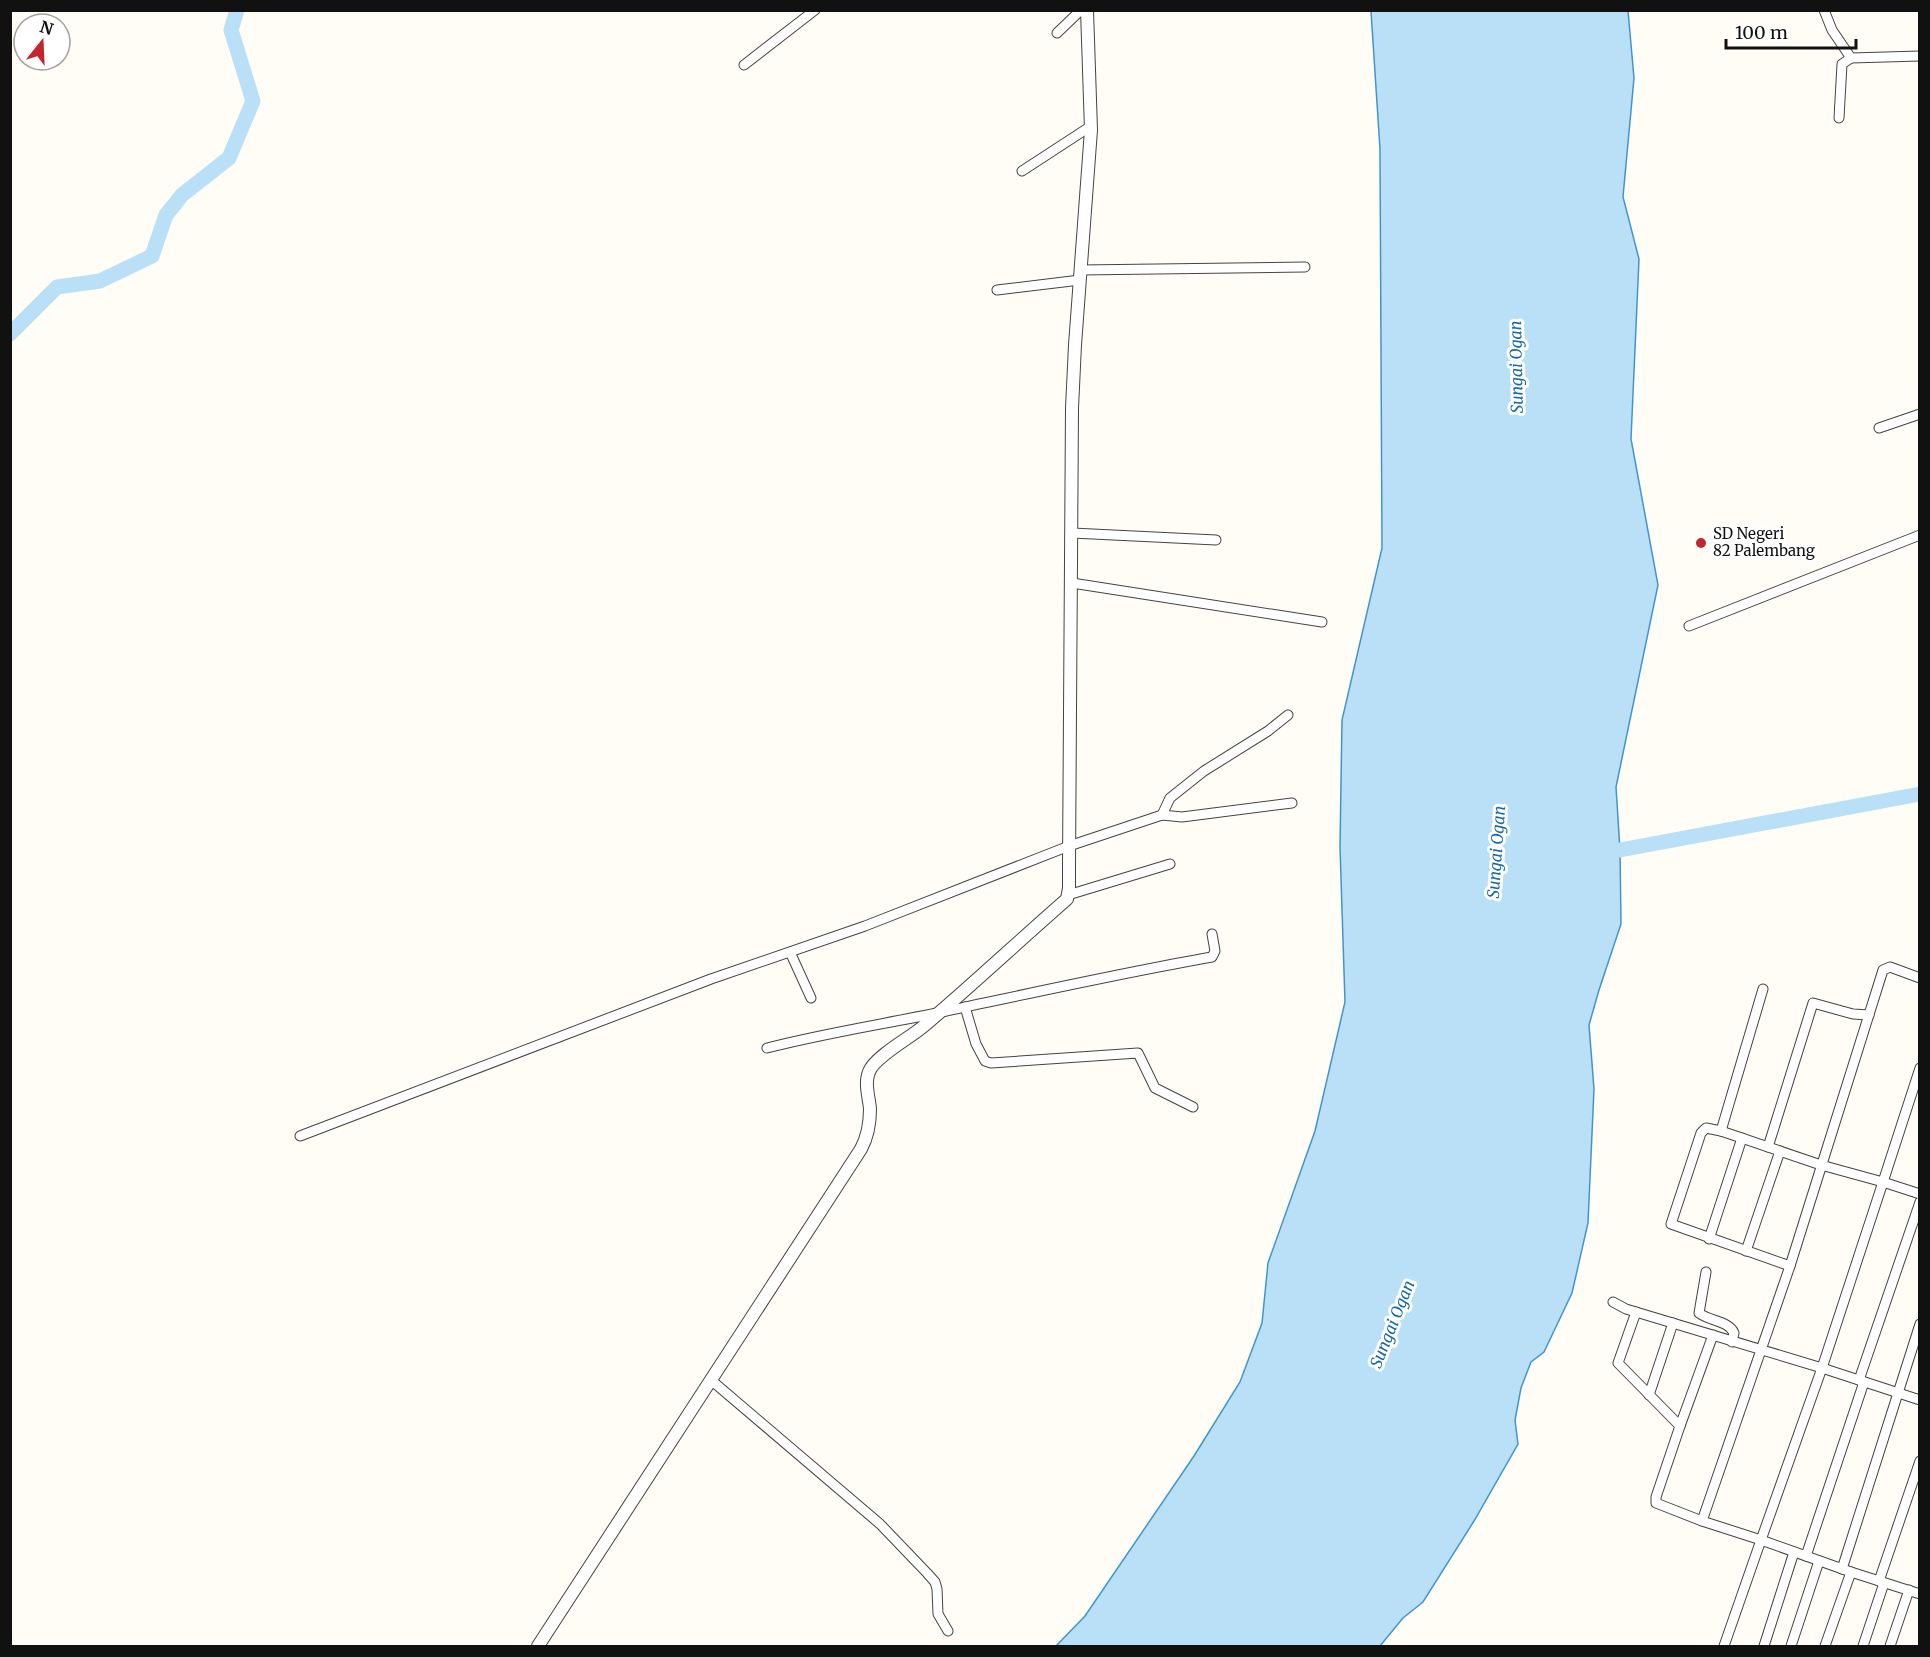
<svg xmlns="http://www.w3.org/2000/svg" width="1930" height="1657" viewBox="0 0 1930 1657" font-family="Merriweather,serif">
<rect width="100%" height="100%" fill="#fffdf5"/>
<polygon fill="#b9e0f7" stroke="#3f96cf" stroke-width="1.5" points="1371,11 1628,11 1634,78 1623,197 1639,259 1631,439 1658,585 1616,787 1620,850 1621,924 1599,990 1589,1025 1594,1089 1588,1223 1572,1293 1544,1352 1531,1362 1521,1388 1515,1420 1518,1444 1474,1521 1423,1602 1403,1618 1380,1646 1056,1646 1085,1616 1194,1456 1240,1382 1262,1323 1268,1263 1315,1131 1345,1002 1340,847 1342,720 1382,548 1380,149"/>
<g fill="none" stroke-linecap="round" stroke-linejoin="round">
<g stroke="#b9e0f7" stroke-width="15">
<polyline points="10,334 57,287 100,281 152,256 166,215 182,195 229,158 253,101 231,30 237,10"/>
<polyline points="1620,850 1920,794"/>
</g>
<g stroke="#444" stroke-width="11">
<g id="minor">
<polyline points="1824,10 1832,30 1851,58 1920,56"/>
<polyline points="1057,33 1081,10"/>
<polyline points="744,65 815,10"/>
<polyline points="1839,118 1842,64 1851,58"/>
<polyline points="1022,171 1091,126"/>
<polyline points="1080,270 1305,267"/>
<polyline points="997,290 1080,280"/>
<polyline points="1879,428 1920,414"/>
<polyline points="1072,533 1216,540"/>
<polyline points="1072,583 1322,622"/>
<polyline points="1689,626 1920,535"/>
<polyline points="1162,815 1170,798 1204,771 1268,731 1288,715"/>
<polyline points="1068,895 1170,864"/>
<polyline points="790,952 811,998"/>
<polyline points="965,1007 976,1044 985,1061 991,1063 1138,1053 1155,1088 1193,1107"/>
<path d="M767,1048c58,-15 117,-24 175,-36 90,-19 179,-39 270,-55l3,-6 -3,-17"/>
<polyline points="1920,1068 1883,1182 1920,1194"/>
<polyline points="1721,1131 1763,989"/>
<polyline points="300,1136 711,979 865,926 1069,846 1162,815 1182,817 1292,803"/>
<polyline points="1768,1147 1813,1003 1853,1014 1869,1015"/>
<polyline points="1709,1239 1742,1138"/>
<polyline points="1746,1251 1780,1151"/>
<polyline points="1790,1266 1883,970 1890,967 1920,978"/>
<path d="M1706,1272l-7,41c10,8 30,8 35,20l-2,9"/>
<path d="M1613,1302l13,7 196,59 61,-186 -62,-17 -100,-34 -15,-3 -5,5 -30,91 119,42c-30,85 -59,170 -88,255"/>
<polyline points="1636,1312 1618,1363 1680,1426 1656,1497 1656,1503 1702,1521 1761,1540 1822,1368 1920,1400"/>
<polyline points="711,1380 880,1524 927,1573 935,1582 937,1589 938,1614 948,1631"/>
<polyline points="1859,1380 1920,1202"/>
<polyline points="1649,1395 1673,1323"/>
<polyline points="1680,1426 1713,1335"/>
<polyline points="1806,1556 1864,1382"/>
<polyline points="1842,1569 1920,1324"/>
<polyline points="1879,1581 1920,1461"/>
<polyline points="1724,1646 1761,1540 1851,1572 1920,1594"/>
<polyline points="1764,1646 1794,1552"/>
<polyline points="1791,1646 1819,1561"/>
<polyline points="1825,1646 1851,1572"/>
<polyline points="1863,1646 1884,1583"/>
<polyline points="1890,1646 1909,1590"/>
</g>
</g>
<g stroke="#444" stroke-width="14">
<path id="tertiary" d="M538,1646l323,-497c7,-13 9,-26 9,-40 -1,-13 -7,-28 1,-41 10,-15 39,-30 54,-43 48,-41 94,-84 142,-126l2,-11v-22l3,-458 3,-63 16,-215 -4,-120"/>
</g>
<use href="#minor" stroke="#fff" stroke-width="9"/>
<use href="#tertiary" stroke="#fff" stroke-width="12"/>
</g>
<circle fill="#c4262e" stroke="#fff" stroke-width="2" cx="1701" cy="543" r="6"/>
<g text-anchor="middle" stroke-width="6" stroke-linejoin="round" paint-order="stroke">
<g font-size="15" fill="#111" stroke="#fff" text-anchor="start">
<text x="1713" y="539">SD Negeri<tspan x="1713" dy="17">82 Palembang</tspan></text>
</g>
<g font-size="16" font-style="italic" fill="#1768a6" stroke="#fff">
<text transform="translate(1516 367) rotate(-91)" y="6">Sungai Ogan</text>
<text transform="translate(1496 852) rotate(-86)" y="6">Sungai Ogan</text>
<text transform="translate(1392 1324) rotate(-68)" y="6">Sungai Ogan</text>
</g>
</g>
<rect width="1930" height="1657" fill="none" stroke="#111111" stroke-width="24"/>
<g transform="translate(42 42) rotate(18)"><circle r="28" fill="#ffffff" stroke="#a0a0a0" stroke-width="1.5"/>
<path d="M0-4.5L10 22L0 15L-10 22Z" fill="#c4262e"/>
<text y="-9" font-size="16" font-weight="bold" text-anchor="middle" fill="#111111">N</text>
</g>
<path d="M1726 39v9h130v-9" fill="none" stroke="#111111" stroke-width="3"/>
<text x="1735" y="39" font-size="18" fill="#111111" stroke="#ffffff" stroke-width="4.5" paint-order="stroke">100 m</text>
</svg>
